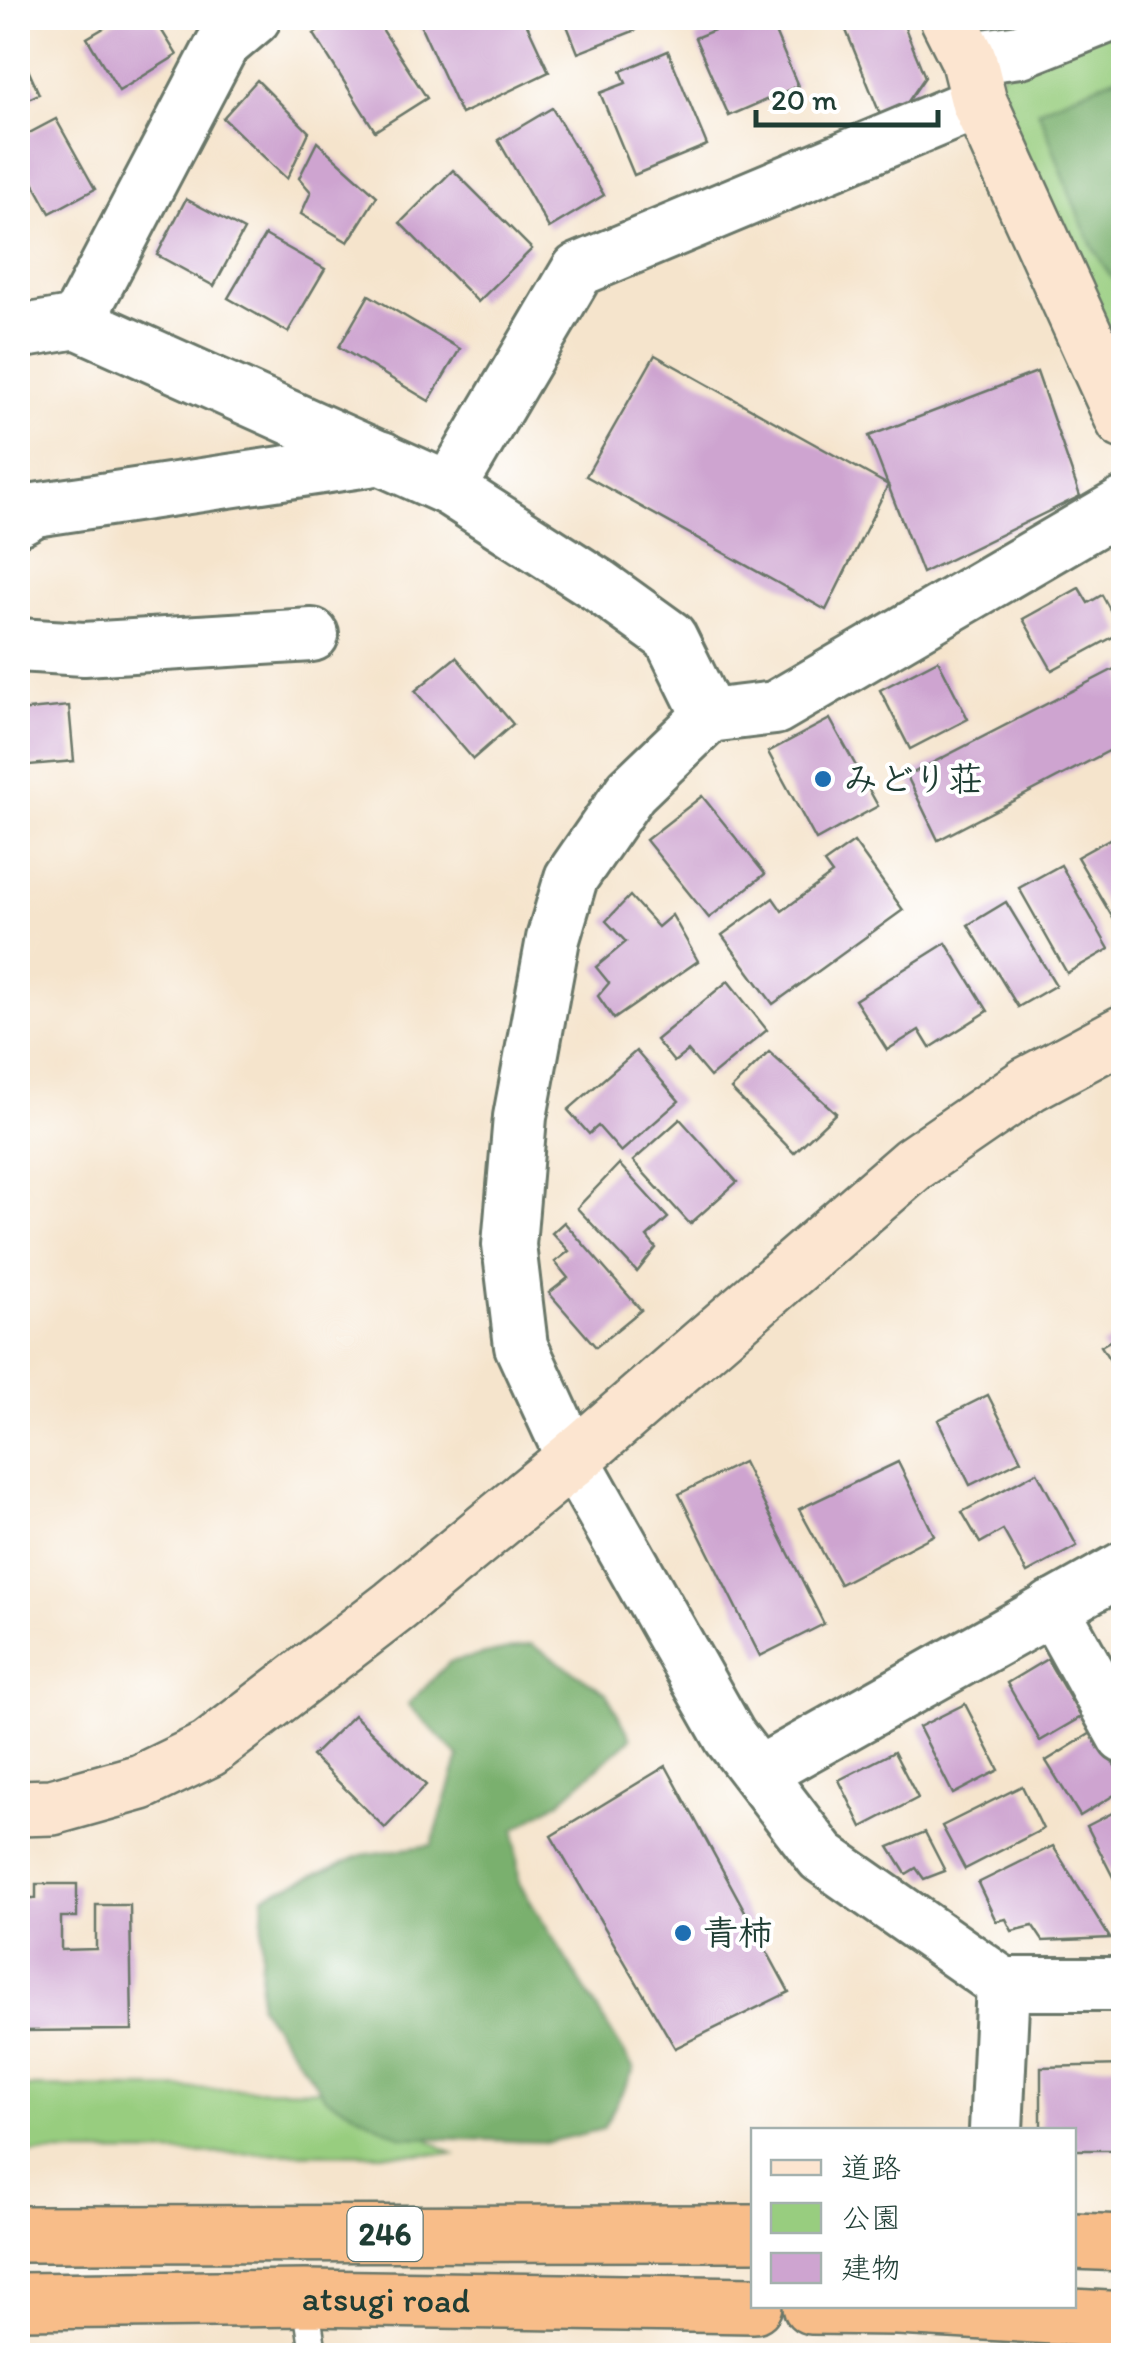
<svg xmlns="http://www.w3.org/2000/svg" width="1141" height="2373" viewBox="0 0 1141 2373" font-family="Itim,'Klee One',sans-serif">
<rect width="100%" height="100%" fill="#fff"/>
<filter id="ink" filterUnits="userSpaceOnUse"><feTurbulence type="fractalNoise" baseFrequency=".01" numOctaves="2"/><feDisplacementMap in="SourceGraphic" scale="20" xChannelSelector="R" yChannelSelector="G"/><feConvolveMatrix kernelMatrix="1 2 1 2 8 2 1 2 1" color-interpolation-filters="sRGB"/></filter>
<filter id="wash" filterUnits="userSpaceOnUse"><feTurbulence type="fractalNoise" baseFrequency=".0048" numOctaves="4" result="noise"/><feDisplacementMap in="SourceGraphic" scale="40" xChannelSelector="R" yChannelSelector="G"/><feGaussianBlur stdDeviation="2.25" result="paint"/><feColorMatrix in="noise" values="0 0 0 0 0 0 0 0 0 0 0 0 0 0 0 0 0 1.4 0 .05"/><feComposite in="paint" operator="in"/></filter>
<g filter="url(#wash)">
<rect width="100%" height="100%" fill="#f5e4cc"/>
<g fill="#98cd7f" stroke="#5c855a" stroke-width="2.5">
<polygon points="1123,18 1123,421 979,102 1020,51"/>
<polygon points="18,2087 345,2090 453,2154 18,2153"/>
</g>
<g fill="#7ab06e" stroke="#4c7651" stroke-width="2.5">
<path d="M1123,74v217c-45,-50 -58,-121 -85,-181z"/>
<polygon points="531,1644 606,1693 631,1738 560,1801 515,1829 519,1883 634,2069 603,2129 548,2142 402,2137 326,2098 259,2005 264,1896 362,1855 432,1845 459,1757 408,1704 450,1662"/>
</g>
<g id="blocks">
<g fill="#cea4d0">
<polygon points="121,18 154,18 177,55 119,91 87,38"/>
<polygon points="340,18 375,18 427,98 375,131 314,34"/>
<polygon points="417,18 524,18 549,72 461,114"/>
<polygon points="564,18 630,18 636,30 578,53"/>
<polygon points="743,18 769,18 798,86 729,116 695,38"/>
<polygon points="841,18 901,18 925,77 907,103 880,114"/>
<polygon points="18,47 39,94 18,104"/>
<polygon points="668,51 707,145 634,175 600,93 626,83 621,71"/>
<polygon points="257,80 309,132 287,179 223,118"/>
<polygon points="552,108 604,195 549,228 498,140"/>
<polygon points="56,119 95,189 50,213 18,155 18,139"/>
<polygon points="317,142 377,196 348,242 301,214 311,192 299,178"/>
<polygon points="453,170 532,249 478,302 400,223"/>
<polygon points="186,199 244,230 214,286 157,255"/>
<polygon points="265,235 325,269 288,332 228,298"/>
<polygon points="369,295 460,349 429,401 339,347"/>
<polygon points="655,355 888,485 826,610 586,476"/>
<polygon points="1037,372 1080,496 922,573 869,436"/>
<polygon points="1079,588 1088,603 1102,595 1122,632 1052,670 1023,619"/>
<polygon points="456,657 513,724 473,759 415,691"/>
<polygon points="938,660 968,719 910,749 880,690"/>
<polygon points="1124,664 1124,743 938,840 907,776"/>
<polygon points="69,706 74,761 18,766 18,711"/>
<polygon points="830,719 878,806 816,840 768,752"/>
<polygon points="702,796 765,874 709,918 646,840"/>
<polygon points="1115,836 1124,850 1124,937 1077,857"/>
<polygon points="854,842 903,910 773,1004 722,935 773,898 782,911 832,874 824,863"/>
<polygon points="1061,865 1109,949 1067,973 1019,888"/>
<polygon points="630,896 658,927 672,915 698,961 614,1019 598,996 609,983 596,967 626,942 606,921"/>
<polygon points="1006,902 1056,985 1018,1007 968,925"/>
<polygon points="946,943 988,1011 930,1048 919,1030 887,1050 855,1000"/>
<polygon points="728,981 767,1030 710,1077 688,1051 674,1062 656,1040"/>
<polygon points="636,1051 679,1101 621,1152 598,1126 589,1134 568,1110"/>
<polygon points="769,1052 836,1113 794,1153 731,1089"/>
<polygon points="680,1119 737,1182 690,1224 633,1161"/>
<polygon points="619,1164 668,1218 647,1237 656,1248 637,1272 577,1208"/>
<polygon points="564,1222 641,1310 596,1347 549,1293 568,1278 555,1262 569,1251 552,1233"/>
<polygon points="1124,1333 1124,1383 1101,1346"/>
<polygon points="988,1395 1021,1460 970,1485 938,1420"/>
<polygon points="743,1462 824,1624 760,1656 679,1494"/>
<polygon points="898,1462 934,1535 840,1584 799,1509"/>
<polygon points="1037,1472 1077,1546 1027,1573 1003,1530 980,1543 962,1512"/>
<polygon points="1047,1659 1081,1717 1040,1741 1007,1683"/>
<polygon points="965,1704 999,1770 953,1794 919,1727"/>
<polygon points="354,1715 426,1785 385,1828 312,1756"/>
<polygon points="1093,1732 1124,1780 1124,1789 1080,1816 1046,1761"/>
<polygon points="894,1752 918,1798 862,1827 839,1780"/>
<polygon points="666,1766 789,1992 675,2048 551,1836"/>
<polygon points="1022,1786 1043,1829 965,1869 942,1826"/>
<polygon points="1124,1807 1124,1879 1116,1883 1087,1826"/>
<polygon points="925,1832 945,1871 924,1879 916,1868 906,1874 889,1847"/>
<polygon points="1053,1846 1110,1938 1043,1941 1033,1926 1012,1931 1006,1919 996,1921 978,1883"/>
<polygon points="36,1884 77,1884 77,1917 61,1917 61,1950 96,1949 96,1905 130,1905 132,2030 18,2031 18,1898 36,1898"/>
<polygon points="1124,2065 1124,2150 1074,2150 1074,2130 1041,2130 1041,2067"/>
</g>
</g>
</g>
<g filter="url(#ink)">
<use href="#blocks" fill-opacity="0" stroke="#6a7769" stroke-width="2.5"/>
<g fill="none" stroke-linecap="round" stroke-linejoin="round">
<g stroke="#6a7769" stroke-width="30">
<polyline id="lane" points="305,2298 314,2356"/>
</g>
<g stroke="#6a7769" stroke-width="58">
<g id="street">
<polyline points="968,58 1020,51 1103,18"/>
<polyline points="77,322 222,45 254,18"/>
<polyline points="18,332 77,322 449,489 598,585 670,637 709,716"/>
<polyline points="449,489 578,270 979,102"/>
<polyline points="1124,504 775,708 709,716 631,791 571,878 553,939 520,1117 509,1245 521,1346 573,1459 730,1737 822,1857 1003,1984 1124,1984"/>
<polyline points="18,519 35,510 382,458"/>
<polyline points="18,645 84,649 312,635"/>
<polyline points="1052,1607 1124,1737"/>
<polyline points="759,1773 1124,1568"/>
<polyline points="996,2130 1003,1984"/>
</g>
</g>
<g stroke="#6a7769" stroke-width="60">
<g id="secondary">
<polyline points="948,18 968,58 979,102 1124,421"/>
<polyline points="18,1808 52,1807 141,1782 209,1749 395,1606 573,1459 913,1164 1029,1084 1124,1033"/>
</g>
</g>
<g stroke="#6a7769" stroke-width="60">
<g id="highway">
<polyline points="18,2234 754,2233"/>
<polyline points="1074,2241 1124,2243"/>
<path id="s1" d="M18,2301l287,-3 449,7"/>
<polyline points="811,2306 898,2307 1124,2320"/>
</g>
</g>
<use href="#lane" stroke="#fff" stroke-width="25"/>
<use href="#street" stroke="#fff" stroke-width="52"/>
<use href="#secondary" stroke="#fce5d0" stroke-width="55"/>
<use href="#highway" stroke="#f8bd89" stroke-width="55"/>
</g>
</g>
<g fill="#1f6fb2" stroke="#fff" stroke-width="4">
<circle cx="823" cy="779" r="10"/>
<circle cx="683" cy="1933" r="10"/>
</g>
<g text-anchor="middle" stroke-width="8" stroke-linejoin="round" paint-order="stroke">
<rect fill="#fff" stroke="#627771" stroke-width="2.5" x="347.5" y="2207" width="75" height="54" rx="8"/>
<g font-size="32" font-weight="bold" fill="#1f3d34">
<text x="385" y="2245">246</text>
</g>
<g font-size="35" font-weight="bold" fill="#1f3d34" stroke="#fff" text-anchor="start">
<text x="843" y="791">みどり荘</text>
<text x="703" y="1945">青柿</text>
</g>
<g font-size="35" fill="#1f3d34" stroke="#fff">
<text dy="12" stroke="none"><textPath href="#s1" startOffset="368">atsugi road</textPath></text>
</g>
</g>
<rect width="1141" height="2373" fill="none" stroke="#fff" stroke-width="60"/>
<rect x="751" y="2128" width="325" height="180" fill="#ffffff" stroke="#a5b1ae" stroke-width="2.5"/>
<rect x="771" y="2160" width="50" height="15" fill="#fce5d0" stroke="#a5b1ae" stroke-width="2.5"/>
<text x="841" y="2178" font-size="30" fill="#1f3d34">道路</text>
<rect x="771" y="2203" width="50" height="30" fill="#98cd7f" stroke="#a5b1ae" stroke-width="2.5"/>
<text x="841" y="2228" font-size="30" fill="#1f3d34">公園</text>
<rect x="771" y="2253" width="50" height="30" fill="#cea4d0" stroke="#a5b1ae" stroke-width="2.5"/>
<text x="841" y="2278" font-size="30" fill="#1f3d34">建物</text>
<path d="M756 110v15h182v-15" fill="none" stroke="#1f3d34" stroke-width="5"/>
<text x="771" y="110" font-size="30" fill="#1f3d34" stroke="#ffffff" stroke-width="8" paint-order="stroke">20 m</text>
</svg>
